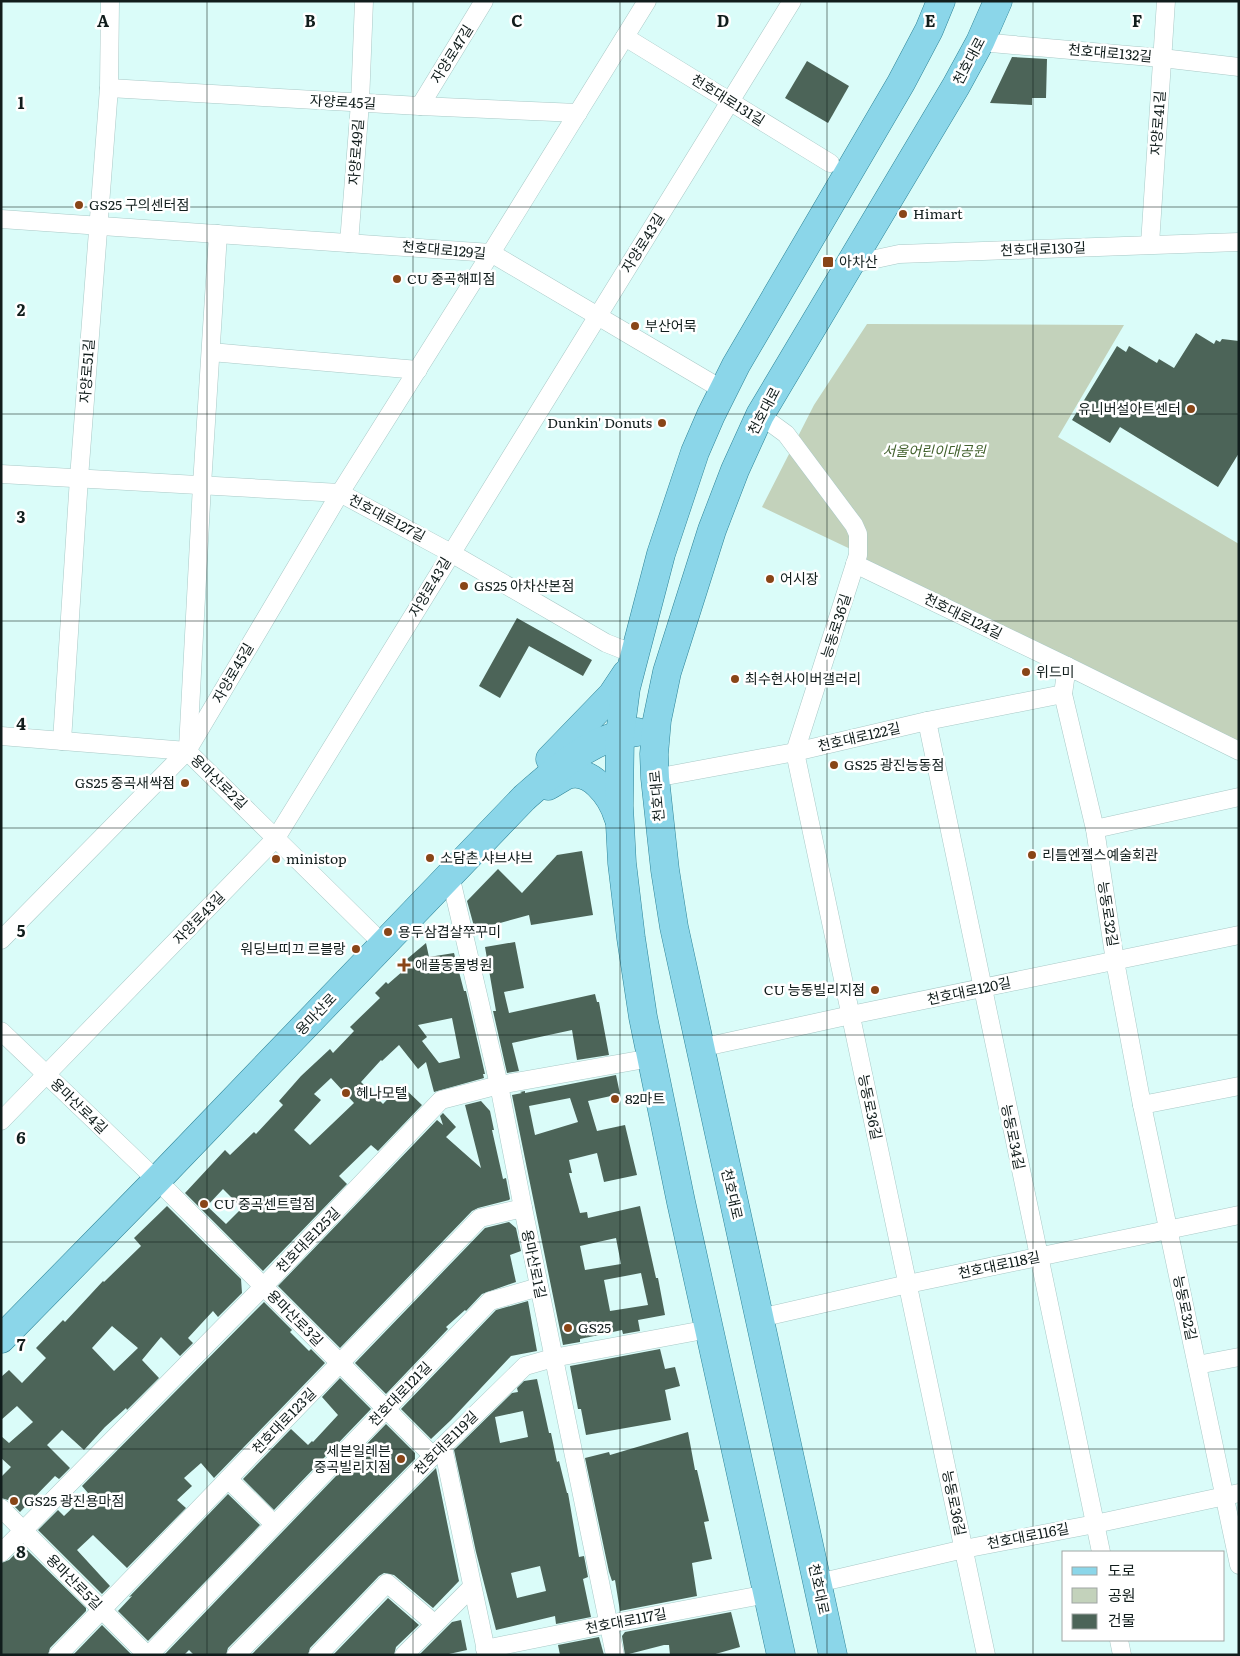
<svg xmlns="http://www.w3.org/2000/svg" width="1240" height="1656" viewBox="0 0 1240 1656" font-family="Literata,'Noto Sans KR',serif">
<rect width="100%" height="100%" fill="#dafcf9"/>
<polygon fill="#c3d2bb" points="867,324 1124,325 1058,437 1239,544 1239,746 861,562 863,555 762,507 814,405"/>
<g fill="#4c6458" fill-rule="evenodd">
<polygon points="1012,57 1047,59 1046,98 1032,98 1032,105 990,103"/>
<polygon points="807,61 849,86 828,123 785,98"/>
<polygon points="1196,333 1214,344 1216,340 1220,342 1222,339 1239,341 1239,453 1218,487 1120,427 1110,443 1072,420 1117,346 1126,352 1129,346 1157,363 1159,359 1174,368"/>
<polygon points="517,618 592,660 583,676 529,646 500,698 479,686"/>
<polygon points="582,851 593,915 531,925 529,915 475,930 467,901 498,869 522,893 557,855"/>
<polygon points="515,942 524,988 504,992 509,1013 595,994 597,1002 599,1002 609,1055 577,1060 572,1030 512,1043 519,1071 507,1073 493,1011 496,1011 485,947"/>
<path d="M426,943l3,14 25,-4 10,38h2l19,83h-2l1,4 -50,14 -8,-30 -8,7 -19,-24 -17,16 -1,-1 -20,22 22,22 18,-19 21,20 -44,46 -7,-6 -32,31 8,8 -84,87 -78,-78 40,-43 5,5 24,-23 2,2 27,-29 -4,-4 22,-25 29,-27 3,4 21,-22 -4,-4 30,-29 -5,-5 11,-11 2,2 23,-20 -4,-5zM452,1018l8,40 -21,5 -17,-22 5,-4 -9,-12zM331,1078l23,25 -44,42 -16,-15 27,-30 -7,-6zM223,1189l19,19 -16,16 -19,-18z"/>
<path d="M616,1075l4,19 -32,7 9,30 28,-6 12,50 -33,7 -7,-29 -28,7 3,13h-3l11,40 7,-1 1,6 52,-12 16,72h2l7,37 -27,5 2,11 -17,3 -1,-4 -42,9v3l-17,3 -51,-250 10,-2 -2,-1 5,-1v2zM570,1098l8,24 -43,13 -6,-29zM616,1238l5,26 -36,6 -5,-24zM641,1273l7,32 -38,6 -6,-31z"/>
<polygon points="481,1101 490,1111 494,1130 492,1130 503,1179 506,1178 510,1199 509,1200 478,1208 472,1211 340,1348 278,1286 437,1120 443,1125 440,1116 443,1113 456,1127 446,1137 481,1168 465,1105"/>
<path d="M167,1206l74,73 1,14 -24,24 -5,-6 -25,27 5,5 -13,13 -19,-19 -19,23 17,18 -32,32 -1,-2 -21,19 -21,23 -22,-20 -15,15 23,23 -11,11 -4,-3 -35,36 -12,-12 -7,-2v-21l10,-10 -10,-9v-22l8,7 24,-21 -16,-16 -16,14v-43l8,-7 13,13 24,-25 -10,-10 27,-28 2,2 38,-41 1,1 37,-36 -7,-8zM112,1326l26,22 -24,23 -22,-23z"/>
<polygon points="509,1222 516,1228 521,1251 510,1255 516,1282 482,1294 466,1311 465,1310 446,1327 448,1329 386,1394 355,1363 485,1228"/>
<polygon points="528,1301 537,1351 511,1356 451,1420 431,1439 401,1409 496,1310"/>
<polygon points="264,1302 292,1330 290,1332 309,1351 311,1349 325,1363 214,1478 201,1463 184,1478 192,1486 177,1500 186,1508 127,1568 93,1535 77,1550 110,1586 102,1594 38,1530 58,1510 64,1516 88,1493 82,1486"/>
<polygon points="660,1349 665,1369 675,1367 680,1386 665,1390 671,1420 586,1435 581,1409 578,1409 570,1366"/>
<polygon points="340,1378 371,1409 274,1510 243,1479 291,1429 308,1445 312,1441 313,1442 338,1415 322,1397"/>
<path d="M537,1379l12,54h2l6,29 2,-1 8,32h1l11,64 5,-1 4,21 -5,2 8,38 -35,7 -1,-8 -59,14 -20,-78 -22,-102 58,-57 6,-1 -1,-4 7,-7zM523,1411l5,26 -28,6 -5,-26zM540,1566l6,25 -29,7 -6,-25z"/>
<polygon points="386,1424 415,1453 415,1459 228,1648 226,1655 194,1655 189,1650 184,1655 164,1655"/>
<polygon points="688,1432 695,1470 697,1470 709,1521 704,1522 712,1559 692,1563 697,1596 620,1611 615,1580 612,1581 609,1572 585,1458 609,1452 610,1455"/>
<polygon points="436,1468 459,1581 433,1608 394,1575 384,1573 379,1576 310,1648 308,1655 251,1655"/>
<polygon points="228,1494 260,1525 148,1641 118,1611 132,1596 129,1597"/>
<polygon points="23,1546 86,1608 86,1611 50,1648 48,1655 1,1655 1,1563 9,1560"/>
<polygon points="388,1598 419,1625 396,1647 394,1655 333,1655"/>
<polygon points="731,1612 740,1647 712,1655 670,1655 669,1645 664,1645 625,1655 622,1636 625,1632"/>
<polygon points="461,1620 467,1650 449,1654 419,1655 452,1622"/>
<polygon points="102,1625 132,1655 73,1655"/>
<polygon points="599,1637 604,1655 560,1655 558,1645"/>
</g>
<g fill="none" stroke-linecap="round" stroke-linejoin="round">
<g stroke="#a9c9c7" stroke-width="19">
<g id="street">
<polyline points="625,37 830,163"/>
<polyline points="980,42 1162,58 1239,67"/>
<polyline points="109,88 420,106 578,113"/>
<polyline points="420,106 484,1"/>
<polyline points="1,219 491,253 723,390"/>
<polyline points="349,243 360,103 364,1"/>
<polyline points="1150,244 1166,1"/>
<polyline points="848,265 899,254 1239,242"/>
<polyline points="211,352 418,370"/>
<polyline points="760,415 786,434 854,525 858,534 858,555 795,752 986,1655"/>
<polyline points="1,474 340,493 451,553 606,643 634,654"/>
<polyline points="855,564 1067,666 1239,751"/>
<polyline points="1067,666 1063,694 1095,829 1115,961 1142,1105 1239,1565"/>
<polyline points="927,721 1101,1552"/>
<polyline points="1,736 187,751 383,944"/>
<polyline points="62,741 79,478 109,88 110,1"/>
<polyline points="188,748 202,485 218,234"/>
<polyline points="655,778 795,752 927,721 1063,694"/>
<polyline points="1095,829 1239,797"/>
<polyline points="450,875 499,1085 523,1208 615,1655"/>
<polyline points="1,940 187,751 340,493 491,253 647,1"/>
<polyline points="1,1031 166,1189 433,1456"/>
<polyline points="700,1048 851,1015 1239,935"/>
<polyline points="1142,1105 1239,1086"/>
<polyline points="1,1121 276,838 792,1"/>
<polyline points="760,1318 908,1284 1239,1215"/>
<polyline points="1197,1365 1239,1357"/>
<polyline points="443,1447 487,1655"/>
<polyline points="228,1479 274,1524"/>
<polyline points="1,1508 147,1655"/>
<polyline points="1,1553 264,1286 441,1100 499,1085 651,1058"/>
<polyline points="818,1583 964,1549 1095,1524 1239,1493"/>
<polyline points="1119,1640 1122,1655"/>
<polyline points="485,1649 609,1624 767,1594"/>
<polyline points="58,1655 480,1218 523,1208"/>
<polyline points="149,1655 490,1301 539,1287"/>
<polyline points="236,1655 433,1456 525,1366 553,1358 709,1329"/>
<polyline points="318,1655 387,1583 435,1624"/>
<polyline points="404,1655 472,1587"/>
</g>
</g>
<g stroke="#2e8498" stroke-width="29">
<g id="primary">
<polyline points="550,759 612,695 626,674"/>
<path d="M548,786c6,-3 11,-7 17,-10 25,-11 47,21 53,41"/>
<path d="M1,1339l156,-159 367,-382c33,-29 68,-62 113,-66"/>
<polyline points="781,1655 681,1202 643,1017 631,938 622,863 619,806 620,734 626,688 661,554 695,452 711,415 736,365 901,83 929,30 941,1"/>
<polyline points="833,1655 674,927 665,870 655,778 654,754 657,720 667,672 712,530 735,470 760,415 956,86 980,42 998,1"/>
</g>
</g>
<use href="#street" stroke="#fff" stroke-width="18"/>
<use href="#primary" stroke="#8bd6e9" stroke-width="28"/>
</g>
<path fill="none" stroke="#111d1c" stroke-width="1" stroke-opacity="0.55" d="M207,1v1654M413,1v1654M620,1v1654M827,1v1654M1033,1v1654M1,207h1238M1,414h1238M1,621h1238M1,828h1238M1,1035h1238M1,1242h1238M1,1449h1238"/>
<g fill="#894517" stroke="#fff" stroke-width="2">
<circle cx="79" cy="205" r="5"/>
<circle cx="903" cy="214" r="5"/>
<rect x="822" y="256" width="12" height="12" rx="2.5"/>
<circle cx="397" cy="279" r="5"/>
<circle cx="635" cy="326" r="5"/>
<circle cx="1191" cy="409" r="5"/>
<circle cx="662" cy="423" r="5"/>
<circle cx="770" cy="579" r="5"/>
<circle cx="464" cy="586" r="5"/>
<circle cx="1026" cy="672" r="5"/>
<circle cx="735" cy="679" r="5"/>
<circle cx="834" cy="765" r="5"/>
<circle cx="185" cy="783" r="5"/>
<circle cx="1032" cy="855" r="5"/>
<circle cx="430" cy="858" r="5"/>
<circle cx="276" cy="859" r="5"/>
<circle cx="388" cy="932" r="5"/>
<circle cx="356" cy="949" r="5"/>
<path d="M401.5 957.5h5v5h5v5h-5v5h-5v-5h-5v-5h5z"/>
<circle cx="875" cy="990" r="5"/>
<circle cx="346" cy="1093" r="5"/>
<circle cx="615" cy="1099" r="5"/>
<circle cx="204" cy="1204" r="5"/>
<circle cx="568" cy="1328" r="5"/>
<circle cx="401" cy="1459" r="5"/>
<circle cx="14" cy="1501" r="5"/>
</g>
<g text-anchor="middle" stroke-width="5" stroke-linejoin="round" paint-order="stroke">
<g font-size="14" fill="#111d1c" stroke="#fff">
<text transform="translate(1110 53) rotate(5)" y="5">천호대로132길</text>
<text transform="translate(452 54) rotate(-58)" y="5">자양로47길</text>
<text transform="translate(969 61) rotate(-62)" y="5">천호대로</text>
<text transform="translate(728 100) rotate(32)" y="5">천호대로131길</text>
<text transform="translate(343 102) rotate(3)" y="5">자양로45길</text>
<text transform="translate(1158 123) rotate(-86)" y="5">자양로41길</text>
<text transform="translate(356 152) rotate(-86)" y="5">자양로49길</text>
<text transform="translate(643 243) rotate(-58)" y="5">자양로43길</text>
<text transform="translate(1043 249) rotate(-2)" y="5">천호대로130길</text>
<text transform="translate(444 250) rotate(5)" y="5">천호대로129길</text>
<text transform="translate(87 371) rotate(-86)" y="5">자양로51길</text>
<text transform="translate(764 411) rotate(-62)" y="5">천호대로</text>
<text transform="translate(387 518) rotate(28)" y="5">천호대로127길</text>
<text transform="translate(430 587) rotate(-59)" y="5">자양로43길</text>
<text transform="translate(963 616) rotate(26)" y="5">천호대로124길</text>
<text transform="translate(836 626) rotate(-72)" y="5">능동로36길</text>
<text transform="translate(233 673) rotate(-60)" y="5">자양로45길</text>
<text transform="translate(859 737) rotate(-13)" y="5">천호대로122길</text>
<text transform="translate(219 782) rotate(44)" y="5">용마산로2길</text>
<text transform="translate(657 796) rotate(-95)" y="5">천호대로</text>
<text transform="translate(1108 914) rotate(81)" y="5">능동로32길</text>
<text transform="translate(199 918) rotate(-46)" y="5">자양로43길</text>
<text transform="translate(969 991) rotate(-12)" y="5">천호대로120길</text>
<text transform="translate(316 1014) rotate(-46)" y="5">용마산로</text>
<text transform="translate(79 1106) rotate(44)" y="5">용마산로4길</text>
<text transform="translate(870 1107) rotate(78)" y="5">능동로36길</text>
<text transform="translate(1013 1137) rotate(78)" y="5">능동로34길</text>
<text transform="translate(732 1194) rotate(77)" y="5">천호대로</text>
<text transform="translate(308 1240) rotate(-46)" y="5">천호대로125길</text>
<text transform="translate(534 1264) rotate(78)" y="5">용마산로1길</text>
<text transform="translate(999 1265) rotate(-12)" y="5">천호대로118길</text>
<text transform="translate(1185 1308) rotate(78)" y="5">능동로32길</text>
<text transform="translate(295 1318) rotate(45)" y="5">용마산로3길</text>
<text transform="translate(400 1394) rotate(-46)" y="5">천호대로121길</text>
<text transform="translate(284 1421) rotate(-46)" y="5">천호대로123길</text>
<text transform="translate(446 1443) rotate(-45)" y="5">천호대로119길</text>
<text transform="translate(954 1503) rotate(78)" y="5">능동로36길</text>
<text transform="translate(1028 1536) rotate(-11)" y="5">천호대로116길</text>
<text transform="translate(74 1582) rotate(45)" y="5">용마산로5길</text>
<text transform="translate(819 1589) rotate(78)" y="5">천호대로</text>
<text transform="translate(626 1621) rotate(-11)" y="5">천호대로117길</text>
</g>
<g font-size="14" fill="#111d1c" stroke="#fff" text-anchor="start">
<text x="89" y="210">GS25 구의센터점</text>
<text x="913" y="219">Himart</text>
<text x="839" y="267">아차산</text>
<text x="407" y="284">CU 중곡해피점</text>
<text x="645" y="331">부산어묵</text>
<text x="1181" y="414" text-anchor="end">유니버설아트센터</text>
<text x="652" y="428" text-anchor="end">Dunkin' Donuts</text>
<text x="780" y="584">어시장</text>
<text x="474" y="591">GS25 아차산본점</text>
<text x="1036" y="677">위드미</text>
<text x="745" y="684">최수현사이버갤러리</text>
<text x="844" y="770">GS25 광진능동점</text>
<text x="175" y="788" text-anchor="end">GS25 중곡새싹점</text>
<text x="1042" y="860">리틀엔젤스예술회관</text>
<text x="440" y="863">소담촌 샤브샤브</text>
<text x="286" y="864">ministop</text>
<text x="398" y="937">용두삼겹살쭈꾸미</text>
<text x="346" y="954" text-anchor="end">워딩브띠끄 르블랑</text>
<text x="415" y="970">애플동물병원</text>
<text x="865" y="995" text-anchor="end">CU 능동빌리지점</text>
<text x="356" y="1098">헤나모텔</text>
<text x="625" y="1104">82마트</text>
<text x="214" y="1209">CU 중곡센트럴점</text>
<text x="578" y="1333">GS25</text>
<text x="391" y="1456" text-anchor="end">세븐일레븐<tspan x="391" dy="16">중곡빌리지점</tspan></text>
<text x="24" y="1506">GS25 광진용마점</text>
</g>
<g font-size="14" font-style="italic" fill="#42612d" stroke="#fff">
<text x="934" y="456">서울어린이대공원</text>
</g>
</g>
<g font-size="16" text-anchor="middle" font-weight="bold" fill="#111d1c" stroke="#fff" stroke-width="5" stroke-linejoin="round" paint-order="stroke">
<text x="103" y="27">A</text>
<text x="310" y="27">B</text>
<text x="517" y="27">C</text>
<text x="723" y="27">D</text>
<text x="930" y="27">E</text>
<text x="1137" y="27">F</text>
<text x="21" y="109">1</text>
<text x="21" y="316">2</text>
<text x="21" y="523">3</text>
<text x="21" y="730">4</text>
<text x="21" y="937">5</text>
<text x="21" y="1144">6</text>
<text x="21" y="1351">7</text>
<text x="21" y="1558">8</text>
</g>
<rect width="1240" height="1656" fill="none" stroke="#111d1c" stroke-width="5"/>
<rect x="1062" y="1551" width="162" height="90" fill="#ffffff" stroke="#a0a5a4"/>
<rect x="1072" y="1567" width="25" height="8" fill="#8bd6e9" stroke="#a0a5a4"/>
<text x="1108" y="1576" font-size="15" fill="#111d1c">도로</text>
<rect x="1072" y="1588" width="25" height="15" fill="#c3d2bb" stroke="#a0a5a4"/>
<text x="1108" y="1601" font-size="15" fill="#111d1c">공원</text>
<rect x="1072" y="1614" width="25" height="15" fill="#4c6458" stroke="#a0a5a4"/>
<text x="1108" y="1626" font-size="15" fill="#111d1c">건물</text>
</svg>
